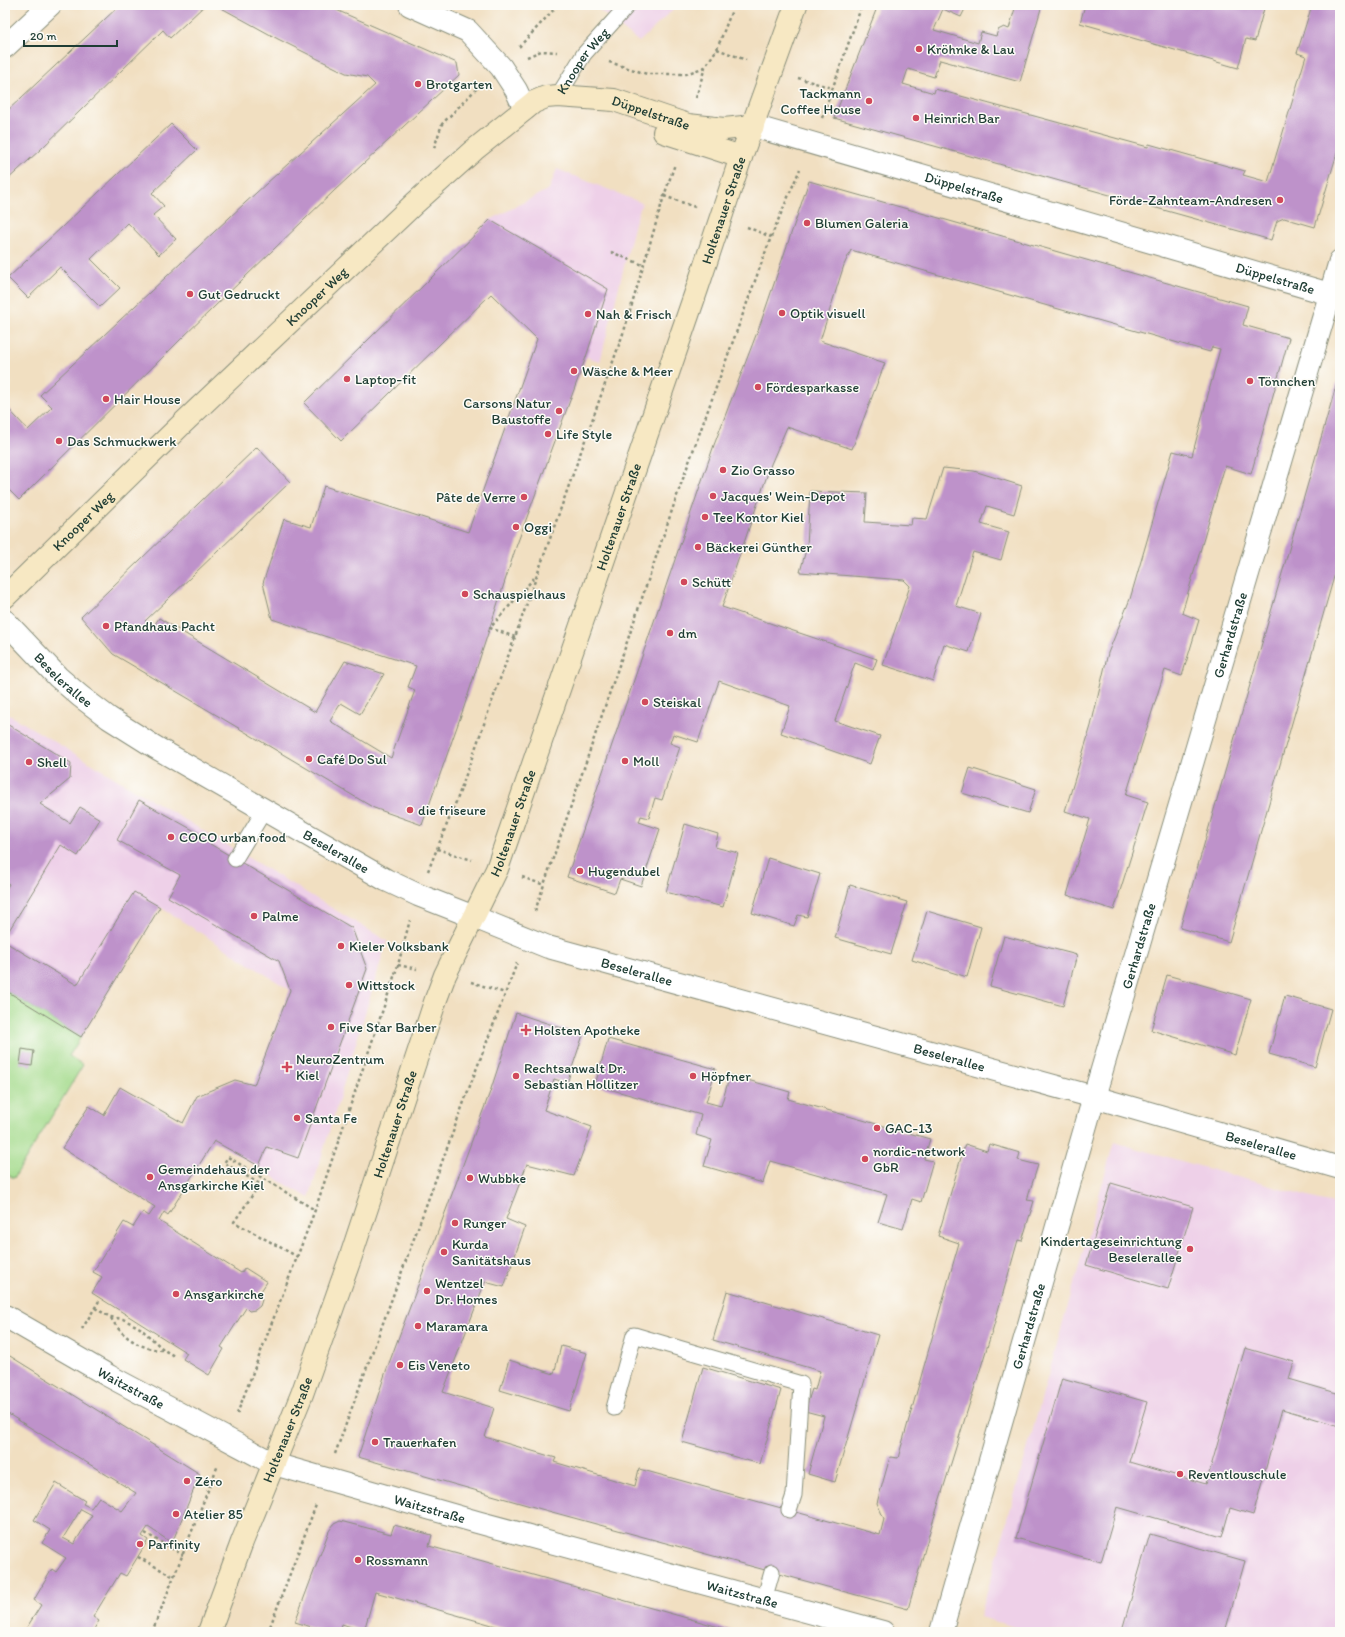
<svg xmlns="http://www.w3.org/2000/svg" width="1345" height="1637" viewBox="0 0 1345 1637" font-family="Itim,sans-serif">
<rect width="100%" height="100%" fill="#fdfcf7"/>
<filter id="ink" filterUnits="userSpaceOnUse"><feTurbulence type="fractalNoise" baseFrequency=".025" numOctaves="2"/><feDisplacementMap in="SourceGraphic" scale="8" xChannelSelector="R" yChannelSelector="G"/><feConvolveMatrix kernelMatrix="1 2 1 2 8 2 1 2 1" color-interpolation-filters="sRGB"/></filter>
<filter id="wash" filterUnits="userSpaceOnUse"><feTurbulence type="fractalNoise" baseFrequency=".012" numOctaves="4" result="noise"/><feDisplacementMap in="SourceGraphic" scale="16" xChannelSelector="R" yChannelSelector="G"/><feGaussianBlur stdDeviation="0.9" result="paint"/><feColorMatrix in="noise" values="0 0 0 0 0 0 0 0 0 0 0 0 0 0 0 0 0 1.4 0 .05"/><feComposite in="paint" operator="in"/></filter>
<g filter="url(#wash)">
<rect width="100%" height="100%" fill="#f1dfc1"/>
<g fill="#eed0e8">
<polygon points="593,5 678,5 639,42"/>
<polygon points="557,169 642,203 635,223 600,362 537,339 454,255 490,220 549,189"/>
<polygon points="5,712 387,941 309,1198 183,1123 197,1096 235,1080 254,1085 290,990 160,907 81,1037 5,990 5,891 9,885 5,881"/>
<polygon points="1114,1142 1340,1206 1340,1632 1032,1632 980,1617"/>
</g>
<polygon fill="#a4db8d" stroke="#628c60" points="5,990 81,1037 69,1056 83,1065 14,1178 5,1173"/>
<g id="blocks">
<g fill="#be92ca" fill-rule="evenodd">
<polygon points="120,5 205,5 170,38 163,30 41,149 5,182 5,113"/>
<polygon points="216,5 325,5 457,63 459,75 335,190 182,338 19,500 5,486 5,405 28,430 52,407 40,395 245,203 375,85 367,77 346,73 278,39"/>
<polygon points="878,5 967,5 961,17 943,9 934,30 978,43 981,32 996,36 998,30 1004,27 1009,29 1016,5 1042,5 1020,82 940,60 934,77 908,69 903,84 934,93 935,89 1148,147 1149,144 1245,171 1243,175 1268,182 1306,56 1297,53 1312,5 1340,5 1340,143 1315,227 1284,218 1277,221 1271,240 834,118"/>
<polygon points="1085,5 1265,5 1255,41 1246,39 1238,68 1080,23"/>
<polygon points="171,124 197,150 152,193 164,206 153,215 176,239 159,255 128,223 91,259 120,288 100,307 60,267 28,298 8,278"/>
<polygon points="809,181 1248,306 1243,325 1289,338 1251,474 1225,466 1182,613 1199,620 1182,676 1165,670 1126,795 1148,802 1114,910 1067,895 1090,819 1065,811 1091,726 1108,653 1130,599 1173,451 1192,456 1220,349 1212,347 1210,352 851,250 844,265 820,341 885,363 852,449 787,427 771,464 722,607 877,659 873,670 855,663 835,721 880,736 870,764 781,733 790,706 719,681 698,742 673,734 670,743 680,747 662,800 655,798 649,818 641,816 639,822 660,829 641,886 620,879 615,893 567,877 714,445 761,322"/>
<polygon points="490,220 608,289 586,357 516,547 464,707 422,825 374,808 113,654 81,617 257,447 290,482 145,621 153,627 159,618 315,712 345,661 384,674 360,714 341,703 330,721 391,758 415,690 408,687 416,666 272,619 263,583 284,519 311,527 324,486 468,532 537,339 491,294 341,441 304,403"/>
<polygon points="1340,372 1340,556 1229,942 1180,928"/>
<polygon points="943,468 974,471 1022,486 1014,514 987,506 981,524 1009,532 1001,560 973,552 956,606 981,614 969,652 944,644 933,681 883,665 910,586 904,580 800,572 807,546 810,491 867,493 865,522 911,525 912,518 927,519"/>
<polygon points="5,723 71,763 70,779 40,804 70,823 80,807 100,819 78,856 61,845 5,937 5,891 9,884 5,881"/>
<polygon points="970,768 1036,789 1028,813 962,793"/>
<polygon points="139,800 202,835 200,838 352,928 367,969 298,1158 267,1147 259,1166 214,1141 168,1215 164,1212 159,1221 241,1273 245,1268 267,1282 259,1294 262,1300 260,1306 255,1310 249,1311 246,1308 221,1347 224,1349 209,1375 183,1359 187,1353 92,1293 102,1277 93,1272 124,1222 133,1227 143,1212 149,1216 155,1207 62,1148 89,1106 104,1115 120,1087 183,1123 197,1096 235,1080 254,1085 290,990 279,961 168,897 180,875 117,840"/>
<polygon points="685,824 718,834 715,847 738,853 723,907 666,892"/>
<polygon points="768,858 820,874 807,917 798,915 794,926 752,913"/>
<polygon points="850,885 907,902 891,954 835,938"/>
<polygon points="134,892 160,907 81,1037 5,990 5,942 77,985"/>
<polygon points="927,911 981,927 967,977 912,960"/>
<polygon points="1004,936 1077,955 1063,1006 990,986"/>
<polygon points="1167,975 1251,999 1235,1055 1151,1030"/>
<polygon points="1285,996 1331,1009 1315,1067 1269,1054"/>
<polygon points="516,1013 583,1035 567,1083 554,1079 544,1110 592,1127 574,1176 527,1164 506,1219 525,1227 504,1287 485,1282 443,1392 494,1408 485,1437 556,1458 554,1462 635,1486 639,1469 880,1535 884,1519 877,1503 890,1457 898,1458 959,1243 938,1236 965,1144 987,1151 989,1144 1020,1153 1018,1160 1038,1165 1027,1200 1034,1201 1022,1241 1018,1240 994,1325 930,1531 908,1609 541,1509 358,1457 385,1374 490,1092"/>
<polygon points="608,1039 716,1069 706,1102 721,1106 730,1075 790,1092 788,1099 930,1139 924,1159 933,1161 921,1202 912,1199 903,1229 878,1222 887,1194 770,1161 763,1183 704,1166 712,1140 696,1135 701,1115 595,1085"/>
<polygon points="22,1049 34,1051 32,1066 20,1064"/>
<polygon points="1111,1183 1193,1207 1168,1289 1086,1265"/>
<polygon points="727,1291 878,1335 835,1482 808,1474 824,1416 805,1411 812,1389 815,1390 820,1371 713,1340"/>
<polygon points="561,1346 587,1353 569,1411 500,1390 509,1360 554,1374"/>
<polygon points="1245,1348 1294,1362 1289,1379 1340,1394 1340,1426 1282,1409 1253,1515 1230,1508 1222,1537 1117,1507 1101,1562 1016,1538 1062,1378 1147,1402 1129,1462 1206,1484"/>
<path d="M5,1353l195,121 -28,69 -24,-16 -6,9 6,4 -22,36 -6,-3 -27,44 6,4 -7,11h-68l17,-27 -7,-5 18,-31 4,3 10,-14 -24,-15 8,-13 -16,-10 22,-37 29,18 -2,3 8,4 8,-11 23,14 14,-18 -131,-81zM81,1509l11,6 -18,29 -11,-6z"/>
<polygon points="703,1367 781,1390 760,1464 682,1442"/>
<polygon points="340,1521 391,1534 394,1525 432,1535 429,1546 737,1632 517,1632 375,1592 364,1631 342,1624 340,1632 328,1632 295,1622 329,1531 334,1524"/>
<polygon points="1150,1534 1245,1561 1225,1632 1131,1632 1122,1630"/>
</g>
</g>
</g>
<g filter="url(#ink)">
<use href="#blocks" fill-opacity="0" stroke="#888e7a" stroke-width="1"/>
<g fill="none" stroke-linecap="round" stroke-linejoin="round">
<g stroke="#888e7a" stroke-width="17">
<g id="service">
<path id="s1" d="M558,96l26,-42 44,-49"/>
<polyline points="235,859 265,809"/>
<polyline points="614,1408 634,1335 801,1384 794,1495 789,1510"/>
<polyline points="764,1600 772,1572"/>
</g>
</g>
<g stroke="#888e7a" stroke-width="24">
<g id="minor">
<polyline points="410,5 468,31 501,67 516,90 525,109"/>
<polyline points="5,47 50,5"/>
<path id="s2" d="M753,126l587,171"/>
<path id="s3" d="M474,917l74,30 546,150 246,71"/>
<path id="s4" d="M5,1316l104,60 165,88 203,58 406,110"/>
<path id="s5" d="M941,1632l153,-535 246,-836"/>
</g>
</g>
<g stroke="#888e7a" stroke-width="24">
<g id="tertiary">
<path id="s6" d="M5,621l53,56 22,19 29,22 46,29 231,133 32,15 56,22"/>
</g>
</g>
<g stroke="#888e7a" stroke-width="24">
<g id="secondary">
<polyline points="664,132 741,157"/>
<path id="s7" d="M5,597l178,-174 232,-220 59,-53 60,-48 12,-5 12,-1 56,4 74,25 36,4 29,-3"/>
<path id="s8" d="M209,1632l33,-90 60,-148 48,-135 86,-260 9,-24 52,-106 200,-580 44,-132 55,-152"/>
</g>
</g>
<g stroke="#888e7a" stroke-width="2.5" stroke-dasharray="3 3" stroke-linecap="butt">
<polyline points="519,47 558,5"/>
<polyline points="717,49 746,60"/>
<polyline points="527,57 541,51 557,52"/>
<polyline points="609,62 647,74 686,74 705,67"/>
<polyline points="798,78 832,88"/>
<polyline points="696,98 705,67 717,49 734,5"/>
<polyline points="822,118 862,5"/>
<polyline points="434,148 442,124 481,84"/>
<polyline points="664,196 695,207"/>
<polyline points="747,227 771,237"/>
<polyline points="611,252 643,265"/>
<polyline points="515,637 490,628 535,577"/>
<polyline points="437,849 472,860"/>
<polyline points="428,871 458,797 625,328 664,196 675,164"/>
<polyline points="522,877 544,885"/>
<polyline points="535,911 681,484 771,237 800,169"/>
<polyline points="398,965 417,969"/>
<polyline points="471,982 505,993"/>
<polyline points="5,1175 6,1173"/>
<polyline points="298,1257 234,1222 260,1184 224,1163 228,1157 315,1210"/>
<polyline points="95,1308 110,1317 123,1319 140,1328 164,1350 174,1356"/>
<path d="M111,1318c10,18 30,32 52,32"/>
<polyline points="82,1329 99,1301"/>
<polyline points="237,1414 315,1210 398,965 410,920"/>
<polyline points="335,1454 468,1091 517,963"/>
<polyline points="145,1533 183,1555"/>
<polyline points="138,1557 174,1577"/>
<polyline points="152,1632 218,1465"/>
<polyline points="268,1632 316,1505"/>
</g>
<use href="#service" stroke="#fff" stroke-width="15"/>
<use href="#minor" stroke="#fff" stroke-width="22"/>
<use href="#tertiary" stroke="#fff" stroke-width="22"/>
<use href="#secondary" stroke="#f7e8c3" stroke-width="22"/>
</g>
</g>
<g fill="#d1495b" stroke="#fdfcf7" stroke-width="1.5">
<circle cx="919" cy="49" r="4"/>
<circle cx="418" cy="84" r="4"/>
<circle cx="869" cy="101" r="4"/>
<circle cx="916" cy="118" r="4"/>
<circle cx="1280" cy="200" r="4"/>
<circle cx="807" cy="223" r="4"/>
<circle cx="190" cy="294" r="4"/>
<circle cx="782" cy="313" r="4"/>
<circle cx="588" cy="314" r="4"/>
<circle cx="574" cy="371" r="4"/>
<circle cx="347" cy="379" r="4"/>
<circle cx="1250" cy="381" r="4"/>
<circle cx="758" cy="387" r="4"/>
<circle cx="106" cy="399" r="4"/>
<circle cx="559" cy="411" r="4"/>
<circle cx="548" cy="434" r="4"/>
<circle cx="59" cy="441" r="4"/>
<circle cx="723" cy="470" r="4"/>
<circle cx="713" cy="496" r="4"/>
<circle cx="524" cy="497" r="4"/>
<circle cx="705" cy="517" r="4"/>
<circle cx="516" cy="527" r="4"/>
<circle cx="698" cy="547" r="4"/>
<circle cx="684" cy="582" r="4"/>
<circle cx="465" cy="594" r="4"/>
<circle cx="106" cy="626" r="4"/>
<circle cx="670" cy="633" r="4"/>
<circle cx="645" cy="702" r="4"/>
<circle cx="309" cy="759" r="4"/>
<circle cx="625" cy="761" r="4"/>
<circle cx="29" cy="762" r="4"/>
<circle cx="410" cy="810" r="4"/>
<circle cx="171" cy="837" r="4"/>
<circle cx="580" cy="871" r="4"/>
<circle cx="254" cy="916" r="4"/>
<circle cx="341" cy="946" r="4"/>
<circle cx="349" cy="985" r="4"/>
<circle cx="331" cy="1027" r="4"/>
<path d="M524 1024h4v4h4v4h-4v4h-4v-4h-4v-4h4z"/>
<path d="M285 1061h4v4h4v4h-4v4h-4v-4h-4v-4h4z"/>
<circle cx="516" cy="1076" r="4"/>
<circle cx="693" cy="1076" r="4"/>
<circle cx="297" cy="1118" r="4"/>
<circle cx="877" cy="1128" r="4"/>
<circle cx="865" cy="1159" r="4"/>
<circle cx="150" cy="1177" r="4"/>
<circle cx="470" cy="1178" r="4"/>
<circle cx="455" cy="1223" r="4"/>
<circle cx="1190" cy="1249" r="4"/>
<circle cx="444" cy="1252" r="4"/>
<circle cx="427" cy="1291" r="4"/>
<circle cx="176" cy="1294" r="4"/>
<circle cx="418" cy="1326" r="4"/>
<circle cx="400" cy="1365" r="4"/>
<circle cx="375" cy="1442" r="4"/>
<circle cx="1180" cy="1474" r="4"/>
<circle cx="187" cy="1481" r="4"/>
<circle cx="176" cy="1514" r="4"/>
<circle cx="140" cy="1544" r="4"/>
<circle cx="358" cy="1560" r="4"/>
</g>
<g text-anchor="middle" stroke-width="3" stroke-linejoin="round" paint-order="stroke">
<g font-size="14" fill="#1f3d34" stroke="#fdfcf7" text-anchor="start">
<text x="927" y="54">Kröhnke &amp; Lau</text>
<text x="426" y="89">Brotgarten</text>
<text x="861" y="98" text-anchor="end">Tackmann<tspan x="861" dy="16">Coffee House</tspan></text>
<text x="924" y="123">Heinrich Bar</text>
<text x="1272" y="205" text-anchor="end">Förde-Zahnteam-Andresen</text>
<text x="815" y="228">Blumen Galeria</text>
<text x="198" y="299">Gut Gedruckt</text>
<text x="790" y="318">Optik visuell</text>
<text x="596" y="319">Nah &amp; Frisch</text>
<text x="582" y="376">Wäsche &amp; Meer</text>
<text x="355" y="384">Laptop-fit</text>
<text x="1258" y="386">Tönnchen</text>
<text x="766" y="392">Fördesparkasse</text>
<text x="114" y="404">Hair House</text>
<text x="551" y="408" text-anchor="end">Carsons Natur<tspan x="551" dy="16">Baustoffe</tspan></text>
<text x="556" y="439">Life Style</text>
<text x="67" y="446">Das Schmuckwerk</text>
<text x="731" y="475">Zio Grasso</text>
<text x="721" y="501">Jacques' Wein-Depot</text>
<text x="516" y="502" text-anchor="end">Pâte de Verre</text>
<text x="713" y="522">Tee Kontor Kiel</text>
<text x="524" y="532">Oggi</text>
<text x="706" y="552">Bäckerei Günther</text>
<text x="692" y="587">Schütt</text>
<text x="473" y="599">Schauspielhaus</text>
<text x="114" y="631">Pfandhaus Pacht</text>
<text x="678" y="638">dm</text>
<text x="653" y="707">Steiskal</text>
<text x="317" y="764">Café Do Sul</text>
<text x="633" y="766">Moll</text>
<text x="37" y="767">Shell</text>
<text x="418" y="815">die friseure</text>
<text x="179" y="842">COCO urban food</text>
<text x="588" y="876">Hugendubel</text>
<text x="262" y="921">Palme</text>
<text x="349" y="951">Kieler Volksbank</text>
<text x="357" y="990">Wittstock</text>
<text x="339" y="1032">Five Star Barber</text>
<text x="534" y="1035">Holsten Apotheke</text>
<text x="296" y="1064">NeuroZentrum<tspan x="296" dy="16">Kiel</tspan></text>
<text x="524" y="1073">Rechtsanwalt Dr.<tspan x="524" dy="16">Sebastian Hollitzer</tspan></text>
<text x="701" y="1081">Höpfner</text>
<text x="305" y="1123">Santa Fe</text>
<text x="885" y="1133">GAC-13</text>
<text x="873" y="1156">nordic-network<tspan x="873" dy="16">GbR</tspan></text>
<text x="158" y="1174">Gemeindehaus der<tspan x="158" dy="16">Ansgarkirche Kiel</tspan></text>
<text x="478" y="1183">Wubbke</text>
<text x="463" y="1228">Runger</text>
<text x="1182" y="1246" text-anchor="end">Kindertageseinrichtung<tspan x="1182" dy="16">Beselerallee</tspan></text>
<text x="452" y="1249">Kurda<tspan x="452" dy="16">Sanitätshaus</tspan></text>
<text x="435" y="1288">Wentzel<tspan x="435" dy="16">Dr. Homes</tspan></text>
<text x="184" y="1299">Ansgarkirche</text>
<text x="426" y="1331">Maramara</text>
<text x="408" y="1370">Eis Veneto</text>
<text x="383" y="1447">Trauerhafen</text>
<text x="1188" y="1479">Reventlouschule</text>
<text x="195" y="1486">Zéro</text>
<text x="184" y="1519">Atelier 85</text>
<text x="148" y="1549">Parfinity</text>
<text x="366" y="1565">Rossmann</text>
</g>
<g font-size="14" fill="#1f3d34" stroke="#fdfcf7">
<text dy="5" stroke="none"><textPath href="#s1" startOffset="43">Knooper Weg</textPath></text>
<text dy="5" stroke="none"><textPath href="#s7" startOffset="845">Düppelstraße</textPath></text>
<text dy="5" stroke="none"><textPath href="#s2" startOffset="220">Düppelstraße</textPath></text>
<text dy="5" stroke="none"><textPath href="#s8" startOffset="1513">Holtenauer Straße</textPath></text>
<text dy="5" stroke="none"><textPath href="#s2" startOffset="544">Düppelstraße</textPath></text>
<text dy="5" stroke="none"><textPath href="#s7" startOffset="433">Knooper Weg</textPath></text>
<text dy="5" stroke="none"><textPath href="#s8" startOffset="1189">Holtenauer Straße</textPath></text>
<text dy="5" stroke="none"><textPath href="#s7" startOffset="109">Knooper Weg</textPath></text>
<text dy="5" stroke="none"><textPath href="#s5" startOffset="1038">Gerhardstraße</textPath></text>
<text dy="5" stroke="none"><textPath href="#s6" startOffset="83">Beselerallee</textPath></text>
<text dy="5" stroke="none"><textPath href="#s8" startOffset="865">Holtenauer Straße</textPath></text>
<text dy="5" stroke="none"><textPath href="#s6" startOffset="406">Beselerallee</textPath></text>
<text dy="5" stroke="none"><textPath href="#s5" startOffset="714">Gerhardstraße</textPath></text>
<text dy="5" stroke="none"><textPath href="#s3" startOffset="172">Beselerallee</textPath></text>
<text dy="5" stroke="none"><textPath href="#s3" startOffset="496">Beselerallee</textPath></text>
<text dy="5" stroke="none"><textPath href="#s8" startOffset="541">Holtenauer Straße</textPath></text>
<text dy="5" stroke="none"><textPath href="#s3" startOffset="820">Beselerallee</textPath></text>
<text dy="5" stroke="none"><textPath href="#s5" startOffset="318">Gerhardstraße</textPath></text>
<text dy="5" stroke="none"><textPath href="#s4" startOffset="145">Waitzstraße</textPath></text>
<text dy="5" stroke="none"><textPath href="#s8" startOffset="217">Holtenauer Straße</textPath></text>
<text dy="5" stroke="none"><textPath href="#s4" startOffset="469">Waitzstraße</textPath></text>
<text dy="5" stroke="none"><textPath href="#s4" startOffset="793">Waitzstraße</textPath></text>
</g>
</g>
<rect width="1345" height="1637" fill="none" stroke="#fdfcf7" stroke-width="20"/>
<path d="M24 40v6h93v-6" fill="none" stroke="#1f3d34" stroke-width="2"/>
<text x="30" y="40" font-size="12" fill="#1f3d34" stroke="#fdfcf7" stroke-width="3" paint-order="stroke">20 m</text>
</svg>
